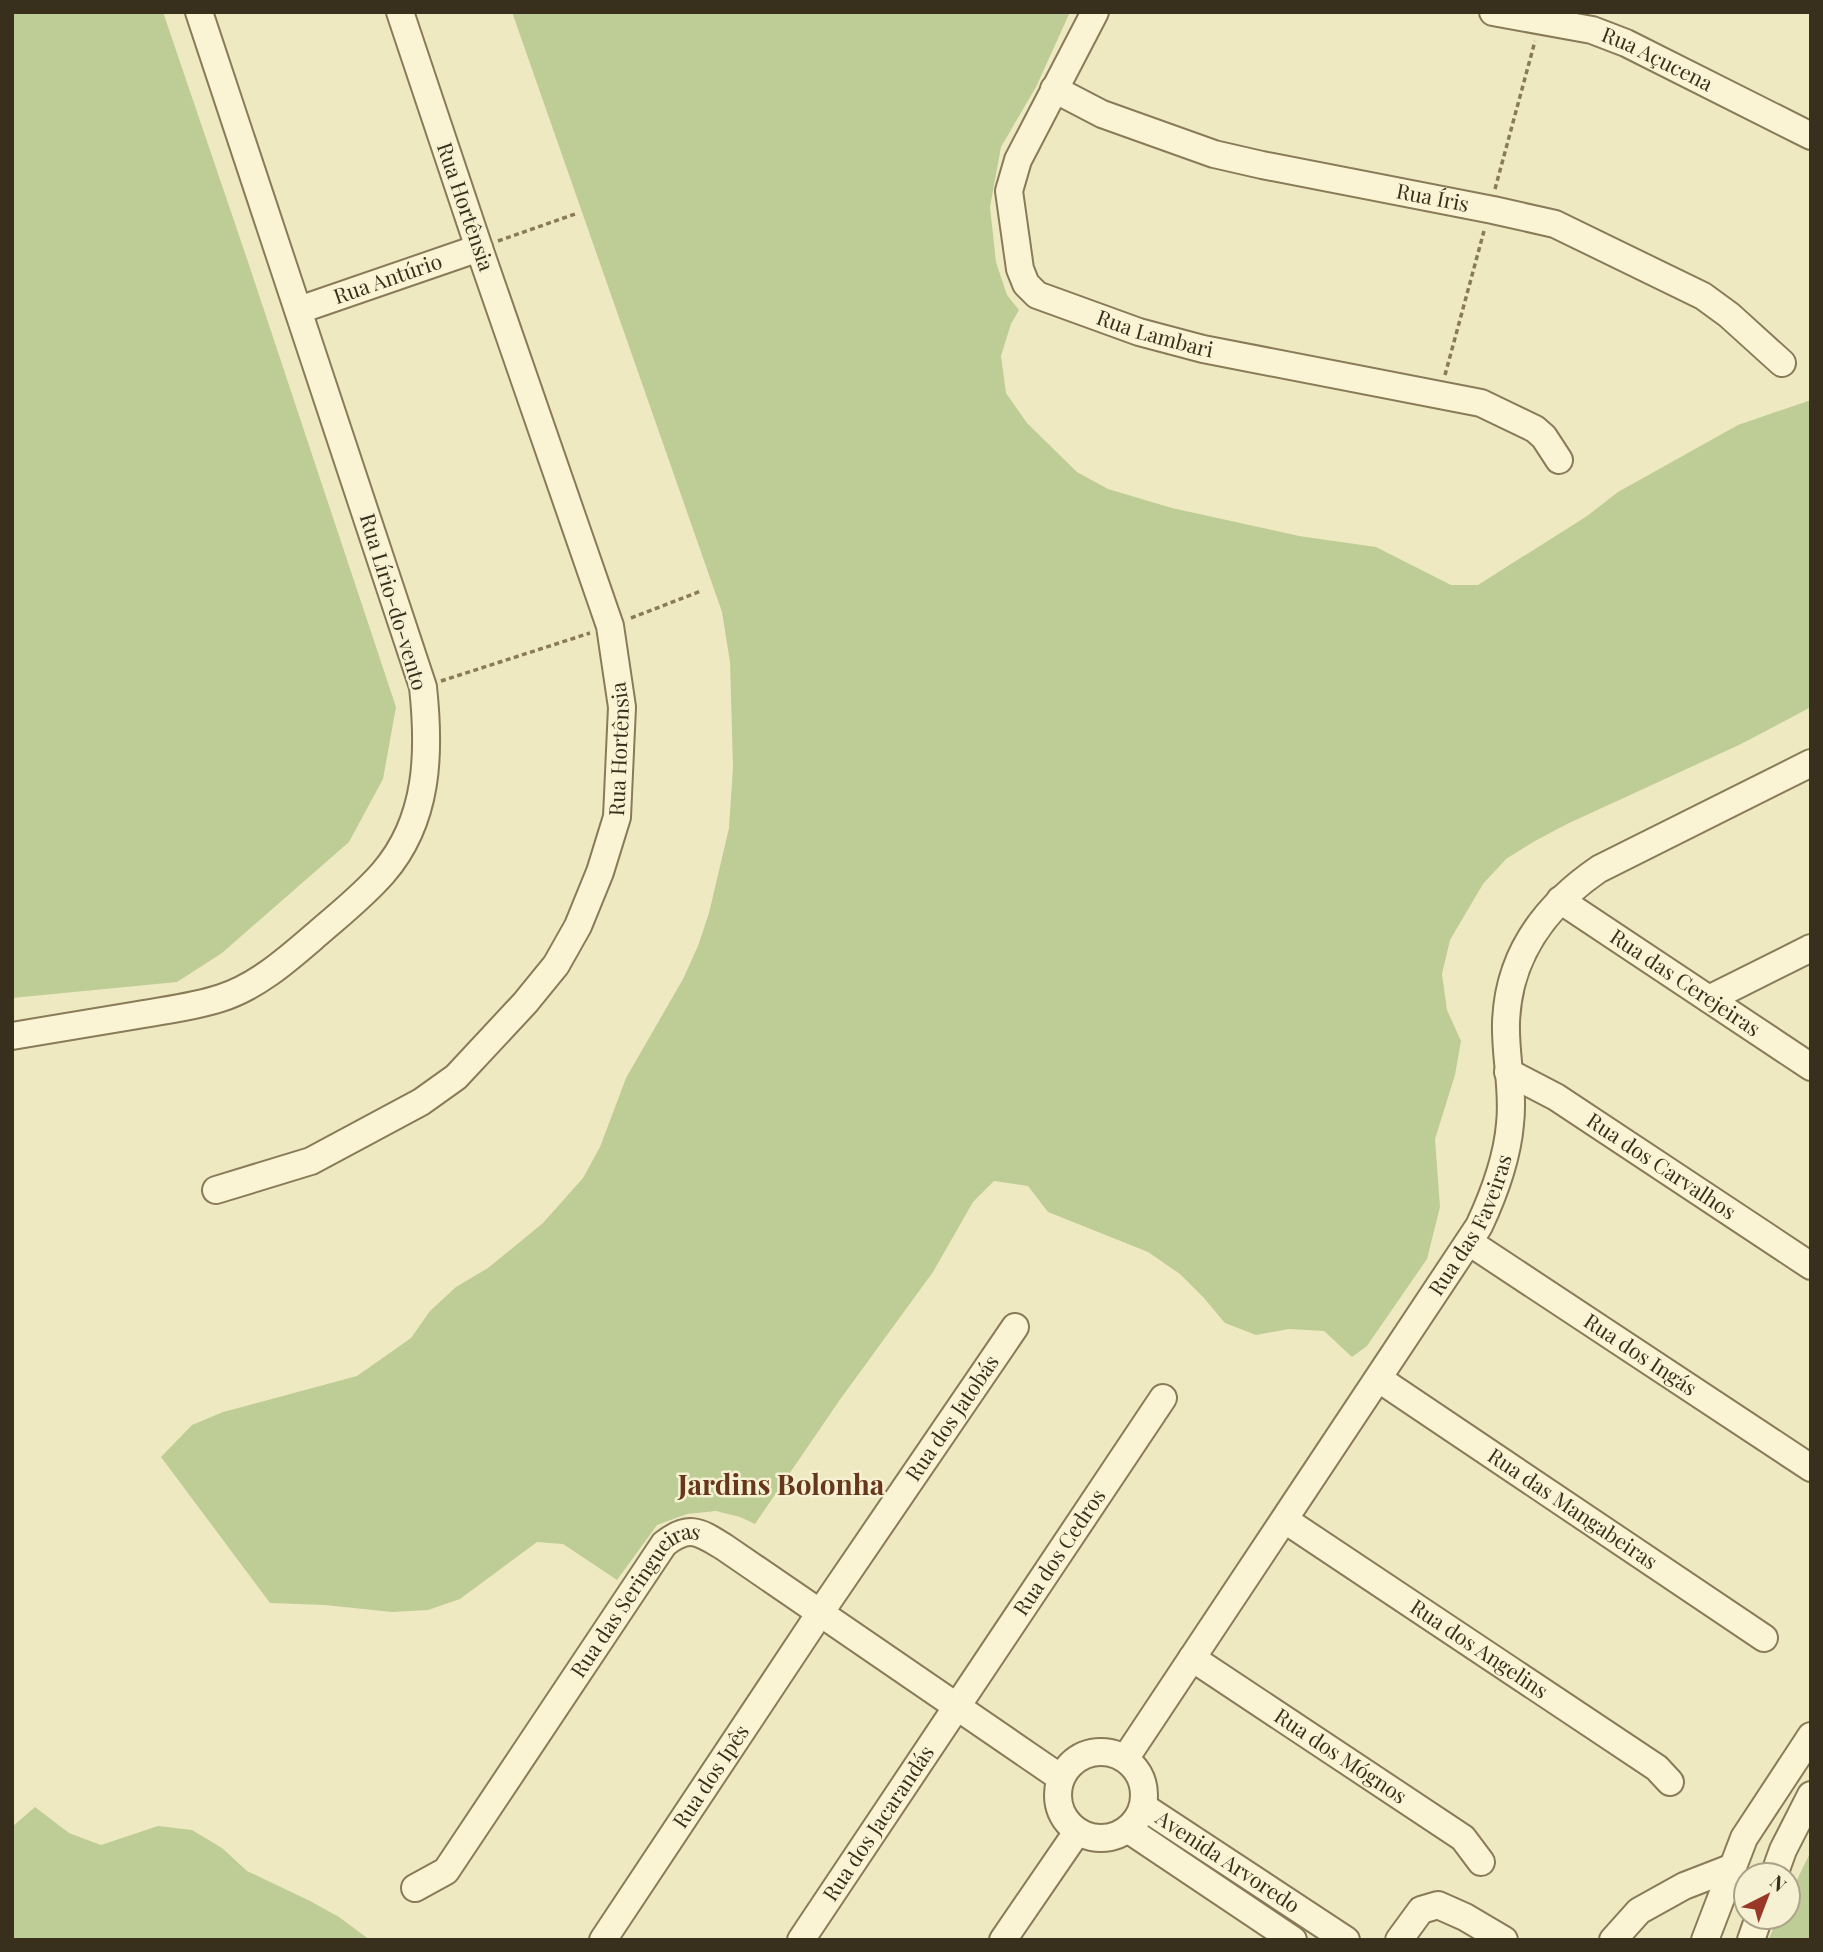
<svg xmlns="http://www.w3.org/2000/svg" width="1823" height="1952" viewBox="0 0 1823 1952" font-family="'Playfair Display',serif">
<rect width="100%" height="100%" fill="#efe9c2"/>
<g fill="#becd95">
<polygon points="12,12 163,12 245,253 396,707 383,779 349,842 222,953 177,982 12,998"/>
<polygon points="512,12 1070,12 1036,87 1001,147 990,207 996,262 1007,295 1019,310 1011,324 1001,356 1006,393 1027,423 1077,472 1108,489 1172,508 1299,536 1376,547 1451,585 1478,585 1587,516 1618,492 1738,425 1811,400 1811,707 1741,744 1567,824 1535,841 1506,859 1483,884 1450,940 1442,974 1447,1010 1461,1041 1455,1075 1435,1139 1440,1207 1427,1259 1367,1346 1352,1357 1324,1331 1289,1329 1256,1335 1225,1323 1203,1297 1180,1274 1148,1252 1048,1212 1028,1186 994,1181 973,1202 933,1272 839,1401 755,1524 740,1517 716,1511 687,1514 657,1525 617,1580 563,1544 537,1542 460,1599 428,1610 392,1612 325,1605 270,1603 161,1457 192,1425 223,1412 357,1376 411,1338 430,1311 456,1287 488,1268 543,1223 583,1178 600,1147 626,1078 683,979 698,946 709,913 729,828 733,767 730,662 722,612"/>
<polygon points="35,1807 69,1833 101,1845 158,1826 192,1830 222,1848 247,1871 310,1901 339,1917 370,1940 12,1940 12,1827"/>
<polygon points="1811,1851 1811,1940 1768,1940 1779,1917 1788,1917 1788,1898"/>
</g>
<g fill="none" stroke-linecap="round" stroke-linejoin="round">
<g stroke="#897a58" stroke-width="30">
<g id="minor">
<path id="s1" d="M1095,12l-77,148 -9,31 11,78 6,15 11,11 102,37 64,17 278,54 54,26 9,8 15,23"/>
<path id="s2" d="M1493,12l99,18 34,13 185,93"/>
<path id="s3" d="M1054,89l48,25 112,40 48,11 231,45 62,14 148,72 26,19 53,48"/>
<path id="s4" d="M299,310l180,-62"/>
<path id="s5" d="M1560,900l251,167"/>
<polyline points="1709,999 1811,948"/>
<path d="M12,1036c42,-7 84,-14 126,-21 27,-5 56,-8 83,-17 37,-12 67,-39 96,-64 23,-20 46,-38 66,-61 46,-53 47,-121 40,-186l-224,-675"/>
<path id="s6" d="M1508,1072l48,25 255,169"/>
<path id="s7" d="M216,1190l95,-29 110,-59 35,-25 69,-74 31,-38 22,-39 22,-54 17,-55 5,-110 -12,-81 -131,-378 -79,-236"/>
<path id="s8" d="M1469,1242l342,226"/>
<path id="s9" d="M1379,1379l385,259"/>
<path id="s10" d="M1285,1520l372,248 13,14"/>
<path id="s11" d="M1192,1658l271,180 18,24"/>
<circle cx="1101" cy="1795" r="43"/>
<path id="s12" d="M1125,1759l354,-533c15,-32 28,-66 31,-102 4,-34 -5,-67 -4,-101 2,-68 39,-117 93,-154l212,-106"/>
<path id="s13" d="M1144,1807l202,133"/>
<polyline points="1129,1830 1293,1940"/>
<polyline points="1774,1875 1783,1850 1811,1795"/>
<path id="s14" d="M415,1888l31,-17 218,-327c25,-20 36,-12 60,3l337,231"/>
<path id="s15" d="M603,1940l217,-327 195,-286"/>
<path id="s16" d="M801,1940l362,-542"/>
<polyline points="1003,1940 1077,1832"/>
<polyline points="1399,1940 1421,1910 1438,1905 1465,1917 1504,1940"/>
<polyline points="1613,1940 1639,1911 1684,1886 1733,1867"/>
<polyline points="1705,1940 1744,1838 1811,1736"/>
<polyline points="1751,1940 1759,1917"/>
</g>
</g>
<g stroke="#897a58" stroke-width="3.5" stroke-dasharray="5 3.5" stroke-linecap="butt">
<polyline points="1495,189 1535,41"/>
<polyline points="498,241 575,214"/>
<polyline points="1445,375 1484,231"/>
<polyline points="631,618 701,591"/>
<polyline points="441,681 590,633"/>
</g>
<use href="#minor" stroke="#faf4d5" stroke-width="26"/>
</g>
<g text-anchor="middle" stroke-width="5" stroke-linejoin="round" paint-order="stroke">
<g font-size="21" fill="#392f1d" stroke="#f6f1d2">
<text dy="7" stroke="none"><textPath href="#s2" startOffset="172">Rua Açucena</textPath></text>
<text dy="7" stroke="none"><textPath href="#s3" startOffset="396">Rua Íris</textPath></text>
<text transform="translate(465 207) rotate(71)" y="7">Rua Hortênsia</text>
<text dy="7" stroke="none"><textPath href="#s4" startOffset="94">Rua Antúrio</textPath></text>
<text dy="7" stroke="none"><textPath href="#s1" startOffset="434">Rua Lambari</textPath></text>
<text transform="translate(393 602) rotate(73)" y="7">Rua Lírio-do-vento</text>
<text dy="7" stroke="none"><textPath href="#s7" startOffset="646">Rua Hortênsia</textPath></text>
<text dy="7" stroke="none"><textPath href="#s5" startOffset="150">Rua das Cerejeiras</textPath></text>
<text dy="7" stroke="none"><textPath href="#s6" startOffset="180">Rua dos Carvalhos</textPath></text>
<text dy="7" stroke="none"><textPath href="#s12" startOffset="637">Rua das Faveiras</textPath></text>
<text dy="7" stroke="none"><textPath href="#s8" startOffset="205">Rua dos Ingás</textPath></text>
<text dy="7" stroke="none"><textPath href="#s15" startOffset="628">Rua dos Jatobás</textPath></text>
<text dy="7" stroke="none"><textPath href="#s9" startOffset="233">Rua das Mangabeiras</textPath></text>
<text dy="7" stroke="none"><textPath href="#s16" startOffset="466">Rua dos Cedros</textPath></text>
<text dy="7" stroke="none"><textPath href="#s14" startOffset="369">Rua das Seringueiras</textPath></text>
<text dy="7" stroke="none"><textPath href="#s10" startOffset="233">Rua dos Angelins</textPath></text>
<text dy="7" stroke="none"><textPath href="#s11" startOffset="178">Rua dos Mógnos</textPath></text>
<text dy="7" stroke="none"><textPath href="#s15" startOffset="196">Rua dos Ipês</textPath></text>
<text dy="7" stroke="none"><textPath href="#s16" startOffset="140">Rua dos Jacarandás</textPath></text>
<text dy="7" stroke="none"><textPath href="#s13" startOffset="100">Avenida Arvoredo</textPath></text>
</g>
<g font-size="28" font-weight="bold" fill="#66371b" stroke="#f6f1d2">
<text x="781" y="1495">Jardins Bolonha</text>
</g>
</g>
<rect width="1823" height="1952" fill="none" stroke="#392f1d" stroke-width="28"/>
<g transform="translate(1767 1896) rotate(42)"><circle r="33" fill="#f6f1d2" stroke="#aaa38a" stroke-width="2"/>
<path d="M0-5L12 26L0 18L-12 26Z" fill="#9a3827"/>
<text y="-10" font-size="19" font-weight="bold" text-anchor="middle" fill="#392f1d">N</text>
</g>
</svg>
